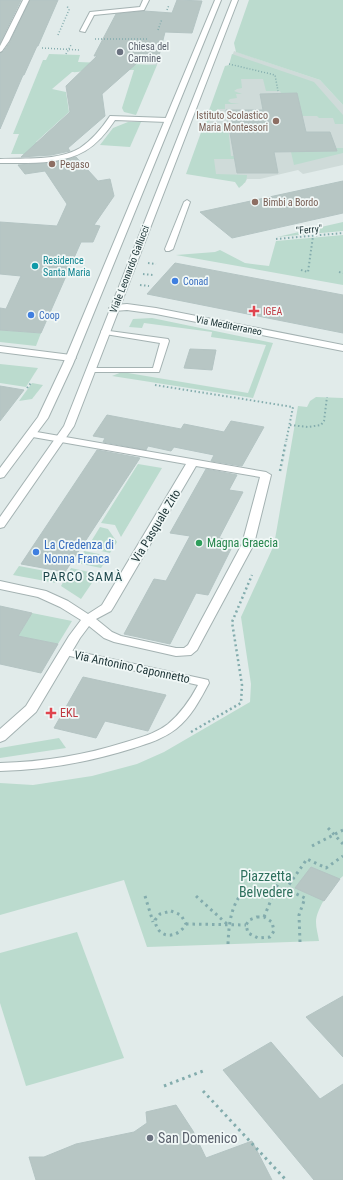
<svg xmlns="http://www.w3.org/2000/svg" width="343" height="1180" viewBox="0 0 343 1180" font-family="'Roboto Condensed',sans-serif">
<rect width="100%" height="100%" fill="#e1ebea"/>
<polygon fill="#cfdbd9" points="234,51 320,80 343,105 343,165 303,174 298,170 260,179 247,179 245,183 190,174"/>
<g fill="#bbdbce">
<polygon points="249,0 343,0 343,105 320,80 236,52 234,43"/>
<path d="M49,54l31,1 -2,7 79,3 -21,50 -12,-3 -2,-4 12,-38c-14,0 -27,-2 -41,-1 -8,0 -13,4 -21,3l-20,17 14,3 3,20 -33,30 32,6 -34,6h-23l8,-20h-6l30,-74h3z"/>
<path d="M232,54l82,28 29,33v9h-8l-2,-6h-14l-2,-2h-15l-5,-23h-16l-1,-2h-14l-3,-12h-22l1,9 -5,1 -3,2 8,3h-6l1,4 -7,1 -2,2 3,2 9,1h-15v5h-8l1,7h-7l-4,10h21l3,30h3v3h-20l2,15 31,1c0,6 -3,9 -8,13l-4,-6 -49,-8 39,-108 4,-1z"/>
<polygon points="128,122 141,122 130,147 100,145 113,128"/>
<polygon points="336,148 343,148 343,153 294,165 291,152 328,151"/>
<polygon points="343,222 343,231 277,237"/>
<polygon points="343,235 343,285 176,255 215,252 220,250 245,263 269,266 276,241"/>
<polygon points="152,318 273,343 253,398 112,376 122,372 248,393 266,345 211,337 212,332 144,323 142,328 129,327 133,319"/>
<polygon points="0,330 41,333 36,346 0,342"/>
<polygon points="0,364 38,368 26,387 0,383"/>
<polygon points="32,383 43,385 32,399 19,401"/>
<path d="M316,397l27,1v478c-10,8 -27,33 -27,46 0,6 2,13 3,19l-172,6 -23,-67 -124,35v-132l33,2 59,-9 45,-12 27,-12 86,-50 1,-18 -10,-67 33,-72 24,-139 9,1 3,-6z"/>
<polygon points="138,464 162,468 121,537 115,525 101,523"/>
<polygon points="100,527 108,529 117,542 110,553 87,548"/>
<polygon points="84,551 109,556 101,568 77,563"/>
<polygon points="19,566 61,574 56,583 13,575"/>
<polygon points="71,568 98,574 81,599 61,586"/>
<polygon points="32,613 72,621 58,644 18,636"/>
<polygon points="59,738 66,748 0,758 0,748"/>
<polygon points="77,932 124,1058 26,1086 0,1003 0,953"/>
</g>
<g fill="#b7c6c4" stroke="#b4c4c3">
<polygon points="0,0 21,0 0,43"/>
<polygon points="30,0 58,0 38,46 37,46 24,75 23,75 0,129 0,53 3,52 10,42"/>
<polygon points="177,0 202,1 192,33 165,32 157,64 137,63 102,94 105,116 68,148 70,151 51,155 21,157 70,112 66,86 97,56 94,56 116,14 144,11 172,13"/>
<polygon points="297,93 306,132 330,132 337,151 274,152 278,173 237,173 226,110 263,110 260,94"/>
<polygon points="76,157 98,181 110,179 114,196 94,225 100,226 93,242 81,242 41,333 0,330 0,308 6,309 21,276 0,274 0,222 57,226 67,204 45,171 25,174 18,165 55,162"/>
<polygon points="343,181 343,213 232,238 200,212"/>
<polygon points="175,263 343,295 343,333 147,294"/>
<polygon points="190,349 216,350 212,370 184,368"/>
<polygon points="0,386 24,390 0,421"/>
<polygon points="107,415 181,429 184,424 224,432 231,421 264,427 242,466 211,461 214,455 174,447 171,451 148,446 146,450 103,442 105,438 93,436"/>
<polygon points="97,450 140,458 65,572 21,564"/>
<polygon points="206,469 237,475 229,490 243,492 219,538 235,541 208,595 196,593 170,644 124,634 154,579 166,581 190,536 170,533"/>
<polygon points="0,606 32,613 18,636 58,644 41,673 0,664"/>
<polygon points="83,677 166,695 148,731 105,721 96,738 54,728"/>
<polygon points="311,867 340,879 324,901 295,888"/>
<polygon points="343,996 343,1057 306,1017"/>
<polygon points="271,1042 320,1099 343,1084 343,1180 314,1180 223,1070"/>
<polygon points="176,1105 193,1131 206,1158 252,1141 272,1180 36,1180 29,1157 44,1157 76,1144 134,1132 147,1123 146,1112"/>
</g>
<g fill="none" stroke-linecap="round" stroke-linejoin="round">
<g stroke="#a4b2b2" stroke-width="2">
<g id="service">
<polygon points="23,0 29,0 9,41 2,51 0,52 0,46"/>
<polygon points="143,0 149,0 144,10 94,15 85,32 80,31 90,12 140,7"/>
<polygon points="187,200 190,202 173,249 169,251 166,251 165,249 184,202"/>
<polygon points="102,330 168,339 169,341 159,372 88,372 87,370 88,368 153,368 160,343 105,334 101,332"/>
<path d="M65,649l139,30 4,1 1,3c-9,17 -18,34 -33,46 -13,10 -27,14 -42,19 -44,14 -88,22 -134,23v-8c43,-1 85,-8 126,-21 15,-5 29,-8 42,-18 13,-11 22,-24 30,-39l-137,-31 -1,-2 1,-2z"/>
</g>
</g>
<g stroke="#a4b2b2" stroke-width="2">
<g id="minor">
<path d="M110,116l57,2 4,2 -4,2 -52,-2c-8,12 -18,24 -30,31 -24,14 -58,12 -85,12v-4c25,-1 58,2 80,-11 12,-8 22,-20 30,-32z"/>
<polygon points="127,304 156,308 343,345 343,351 156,314 127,310 114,311 109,308 114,305"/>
<polygon points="0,346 71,355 76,358 71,361 0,352"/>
<path d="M31,431l235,41 5,3 -17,69 -57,106 -6,5 -15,1 -62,-14 -10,-4 -15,-12 -9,12 -44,74 -31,28 -5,2v-13l26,-23 43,-70 12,-16 -21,-13 -22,-10 -38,-8v-8l46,10 22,10 20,13 14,-9 84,-141 -159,-28 -1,-2zM196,466l64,11 -18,67 -54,101 -4,3h-8l-55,-12 -9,-4 -16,-13 15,-8 2,-3z"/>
</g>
</g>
<g stroke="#a4b2b2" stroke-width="2">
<g id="tertiary">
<polygon points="215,0 221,0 73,364 48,418 4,477 0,478 0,468 38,417 63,364"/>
<polygon points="232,0 238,0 74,426 4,527 0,528 0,517 64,426"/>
</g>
</g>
<g stroke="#83acad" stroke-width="1.5" stroke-dasharray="1 2" stroke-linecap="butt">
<polyline points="167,10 169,5"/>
<polyline points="158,30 162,19"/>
<polyline points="58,35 69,10 67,6"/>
<polyline points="95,39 147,39"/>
<polyline points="42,48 80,50"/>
<polyline points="66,54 71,45"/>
<polyline points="229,64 275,75 278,91"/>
</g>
<g stroke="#83acad" stroke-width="2" stroke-dasharray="1.5 2.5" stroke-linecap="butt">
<polyline points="276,239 343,233"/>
<polyline points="148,263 156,264"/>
<polyline points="301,270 308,272 313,236"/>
<polyline points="339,272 343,273"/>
<polyline points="143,274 153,275"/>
<polyline points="140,285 149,286"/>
<polyline points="155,385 293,407 286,442"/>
<polyline points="27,388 31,383"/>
<polyline points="290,425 308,427 321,425 324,421 327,397"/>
</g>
<g stroke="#83acad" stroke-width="2.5" stroke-dasharray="2 3" stroke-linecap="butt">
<polyline points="280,471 286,441"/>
<polyline points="191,732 241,703 242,685 232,622 252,575"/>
</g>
<g stroke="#83acad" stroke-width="3" stroke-dasharray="2.5 4" stroke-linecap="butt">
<polyline points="328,828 343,844"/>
<polyline points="312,846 343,830"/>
<polyline points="277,875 291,880"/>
<polyline points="145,896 153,922"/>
<polyline points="196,896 228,925"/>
<path d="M171,911l10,4 5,9c-8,15 -29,16 -31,-4l5,-6z"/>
<polygon points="257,917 264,917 272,922 274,931 270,937 258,938 248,933 246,925 249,920"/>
<polyline points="264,917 281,876"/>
<polyline points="186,924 246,925"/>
<polyline points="300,942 299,915 305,898 286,889 307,859 326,868 343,856"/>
<path d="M228,944c1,-23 3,-41 20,-58"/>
<polyline points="164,1086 203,1071"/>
<polyline points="203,1091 286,1180"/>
</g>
<use href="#service" fill="#fff" fill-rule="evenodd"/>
<use href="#minor" fill="#fff" fill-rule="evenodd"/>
<use href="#tertiary" fill="#fff" fill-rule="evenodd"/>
</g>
<g fill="#6b7280" stroke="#f1f8f7" stroke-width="1.5">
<circle cx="120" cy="52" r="4"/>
<circle cx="150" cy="1138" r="4"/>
</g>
<g fill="#8d6e63" stroke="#f1f8f7" stroke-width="1.5">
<circle cx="276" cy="121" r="4"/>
<circle cx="52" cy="164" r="4"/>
<circle cx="255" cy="202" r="4"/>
</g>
<circle fill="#0f9aa8" stroke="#f1f8f7" stroke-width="1.5" cx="35" cy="266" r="4"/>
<g fill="#3f7fe0" stroke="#f1f8f7" stroke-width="1.5">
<circle cx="175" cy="281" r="4"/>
<circle cx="31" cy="315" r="4"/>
<circle cx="36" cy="552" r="4"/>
</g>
<g fill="#e0444e" stroke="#f1f8f7" stroke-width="1.5">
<path d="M252 305h4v4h4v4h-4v4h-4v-4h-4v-4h4z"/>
<path d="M49 707h4v4h4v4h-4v4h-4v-4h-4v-4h4z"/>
</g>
<circle fill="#2e9e5b" stroke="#f1f8f7" stroke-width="1.5" cx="199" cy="543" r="4"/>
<g text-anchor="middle" stroke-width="3.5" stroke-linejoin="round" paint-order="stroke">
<g font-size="10" fill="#5b616d" stroke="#f1f8f7" text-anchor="start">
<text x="128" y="50">Chiesa del<tspan x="128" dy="12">Carmine</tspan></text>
</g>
<g font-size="10" fill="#785e54" stroke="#f1f8f7" text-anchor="start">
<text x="268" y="119" text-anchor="end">Istituto Scolastico<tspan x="268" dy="12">Maria Montessori</tspan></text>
<text x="60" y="168">Pegaso</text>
<text x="263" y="206">Bimbi a Bordo</text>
</g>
<g font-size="10" fill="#22393b" stroke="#f1f8f7">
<text transform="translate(309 229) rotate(-5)" y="4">"Ferry"</text>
<text transform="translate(129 269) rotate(-69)" y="4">Viale Leonardo Gallucci</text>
<text transform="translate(229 325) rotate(11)" y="4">Via Mediterraneo</text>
</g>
<g font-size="10" fill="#0d838f" stroke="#f1f8f7" text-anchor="start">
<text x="43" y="264">Residence<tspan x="43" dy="12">Santa Maria</tspan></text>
</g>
<g font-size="10" fill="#366cbe" stroke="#f1f8f7" text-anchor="start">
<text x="183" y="285">Conad</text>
<text x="39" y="319">Coop</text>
</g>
<g font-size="10" fill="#be3a42" stroke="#f1f8f7" text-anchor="start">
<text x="263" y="315">IGEA</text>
</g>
<g font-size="12" fill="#22393b" stroke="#f1f8f7">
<text transform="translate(156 526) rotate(-59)" y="4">Via Pasquale Zito</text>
<text transform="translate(132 667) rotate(12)" y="4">Via Antonino Caponnetto</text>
</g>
<g font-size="12" fill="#27864d" stroke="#f1f8f7" text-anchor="start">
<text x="207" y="547">Magna Graecia</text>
</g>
<g font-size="12" fill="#366cbe" stroke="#f1f8f7" text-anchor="start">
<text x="44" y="549">La Credenza di<tspan x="44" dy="14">Nonna Franca</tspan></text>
</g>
<g font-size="12" fill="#be3a42" stroke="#f1f8f7" text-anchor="start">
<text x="60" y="717">EKL</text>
</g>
<g font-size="13" letter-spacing="1" fill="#1f484c" stroke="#f1f8f7">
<text x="83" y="581">PARCO SAMÀ</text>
</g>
<g font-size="14" fill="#2e705d" stroke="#f1f8f7">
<text x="266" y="881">Piazzetta<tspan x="266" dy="16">Belvedere</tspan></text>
</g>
<g font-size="14" fill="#5b616d" stroke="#f1f8f7" text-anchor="start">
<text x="158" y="1143">San Domenico</text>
</g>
</g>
</svg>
